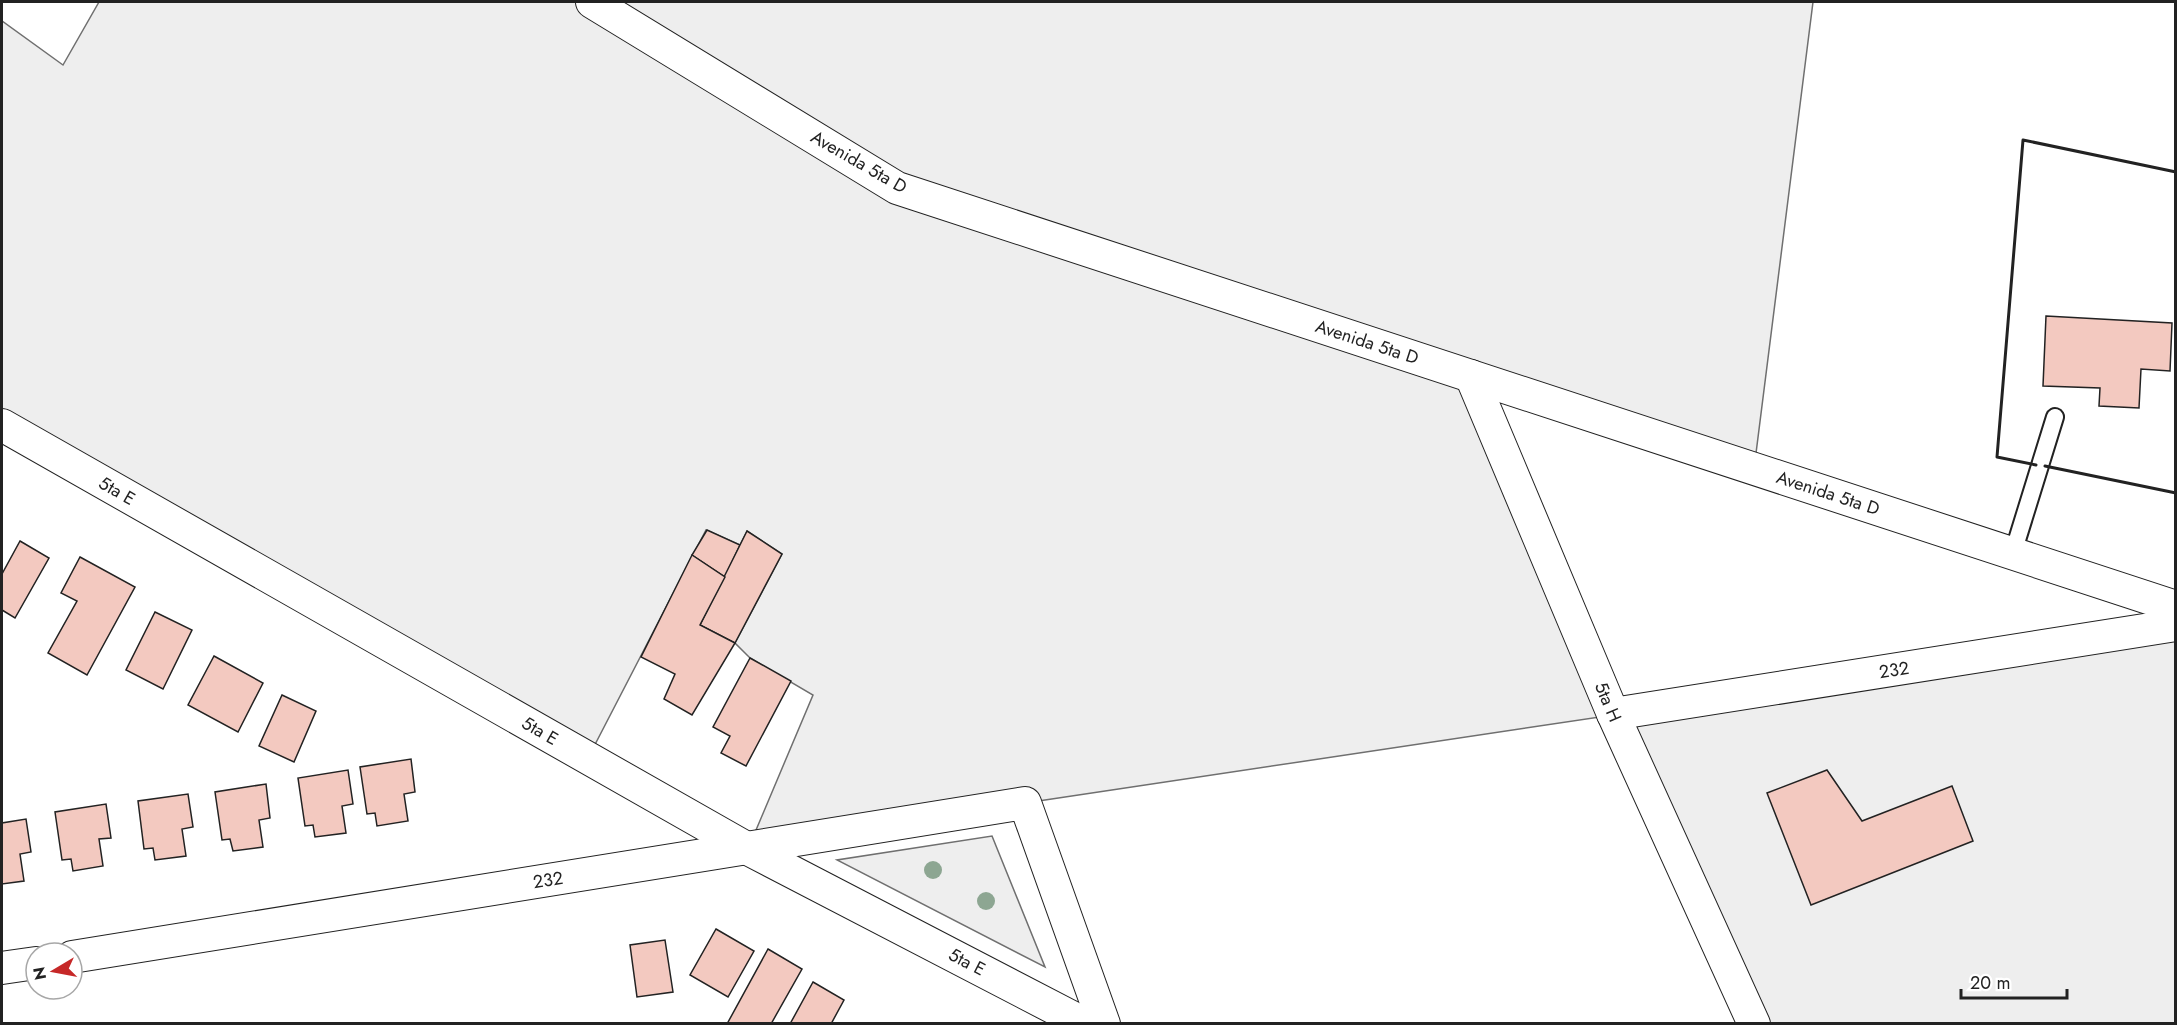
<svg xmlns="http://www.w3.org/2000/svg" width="2177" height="1025" viewBox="0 0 2177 1025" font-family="Jost,sans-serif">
<rect width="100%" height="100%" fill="#fff"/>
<g fill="#eee" stroke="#6f6f6f" stroke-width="1.5">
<polygon points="99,2 1813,2 1754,469 1471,376 1613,714 2175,625 2175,1023 1754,1023 1613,715 1025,803 748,849 813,695 750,658 735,643 782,554 747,531 740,545 706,530 588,758 2,425 2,21 63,65"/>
<polygon points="992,836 1045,967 837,860"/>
</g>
<g fill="#f3c9c0" stroke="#222" stroke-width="1.5">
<polygon points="2046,316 2172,323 2170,371 2141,369 2139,408 2099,406 2100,388 2043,386"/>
<polygon points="707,530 740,545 725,577 692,555"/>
<polygon points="747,531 782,554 735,643 700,625"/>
<polygon points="20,541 49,558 15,618 2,610 2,574"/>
<polygon points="692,555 725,577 700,625 735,643 692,715 664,699 675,674 641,657"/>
<polygon points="80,557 135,587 87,675 48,653 77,601 61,593"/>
<polygon points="155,612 192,630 163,689 126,670"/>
<polygon points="214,656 263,683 238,732 188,705"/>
<polygon points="750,658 791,681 746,766 721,753 730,736 713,727"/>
<polygon points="282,695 316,711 294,762 259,746"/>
<polygon points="411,759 415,792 404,794 408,821 377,826 375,813 367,814 360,767"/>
<polygon points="348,770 353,804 342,806 346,833 315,837 313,825 305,826 298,778"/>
<polygon points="1827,770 1862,821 1952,786 1973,841 1811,905 1767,793"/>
<polygon points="266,784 270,818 259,820 263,847 233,851 230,839 222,840 215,792"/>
<polygon points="188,794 193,827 182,829 186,856 155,860 153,848 144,849 138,801"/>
<polygon points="106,804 111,838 99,839 103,866 73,871 71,859 62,860 55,812"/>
<polygon points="26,819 31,852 20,854 24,881 2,884 2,823"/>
<polygon points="716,929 754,951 728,997 690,975"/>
<polygon points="665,940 673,992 637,997 630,945"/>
<polygon points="768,949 802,969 771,1024 727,1024"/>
<polygon points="813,982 844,1000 831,1024 790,1024"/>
</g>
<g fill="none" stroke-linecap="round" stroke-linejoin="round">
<g stroke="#222" stroke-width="20">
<polyline id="service" points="2013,553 2055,417"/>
</g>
<g stroke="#222" stroke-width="34">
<g id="minor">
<polyline points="592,2 897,188 2176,607"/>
<polyline points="1471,376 1613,714 1754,1024"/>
<polyline points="2,425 748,849 1085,1024"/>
<polyline points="1613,714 2176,625"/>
<polyline points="72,957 1025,803 1104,1024"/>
<polyline points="2,968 36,963"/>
</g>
</g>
<use href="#service" stroke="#fff" stroke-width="16"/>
<use href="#minor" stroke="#fff" stroke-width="32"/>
<g stroke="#222" stroke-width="3">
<polyline points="2036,465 1997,457 2023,140 2176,172"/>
<polyline points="2045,466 2176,493"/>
</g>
</g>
<g fill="#8da692">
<circle cx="933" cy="870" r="9"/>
<circle cx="986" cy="901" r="9"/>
</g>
<g text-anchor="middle" stroke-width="4.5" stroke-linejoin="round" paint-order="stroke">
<g font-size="18" fill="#222" stroke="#fff">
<text transform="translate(859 162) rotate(30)" y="6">Avenida 5ta D</text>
<text transform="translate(1367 342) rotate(18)" y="6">Avenida 5ta D</text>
<text transform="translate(117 491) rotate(30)" y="6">5ta E</text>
<text transform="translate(1828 493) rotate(18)" y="6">Avenida 5ta D</text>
<text transform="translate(1894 670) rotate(-9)" y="6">232</text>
<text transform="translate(1608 702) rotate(67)" y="6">5ta H</text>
<text transform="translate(540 731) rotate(30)" y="6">5ta E</text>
<text transform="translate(548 880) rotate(-9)" y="6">232</text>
<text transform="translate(967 962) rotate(27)" y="6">5ta E</text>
</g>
</g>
<rect width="2177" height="1025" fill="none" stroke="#222222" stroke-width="6"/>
<g transform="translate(54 971) rotate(260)"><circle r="28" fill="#ffffff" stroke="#a7a7a7" stroke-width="1.5"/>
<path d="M0-4.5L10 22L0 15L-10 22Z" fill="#c62828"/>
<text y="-9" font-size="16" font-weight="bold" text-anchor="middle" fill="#222222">N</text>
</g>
<path d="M1961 989v9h106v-9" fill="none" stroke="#222222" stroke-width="3"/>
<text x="1970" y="989" font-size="18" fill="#222222" stroke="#ffffff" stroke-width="4.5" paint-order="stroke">20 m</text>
</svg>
